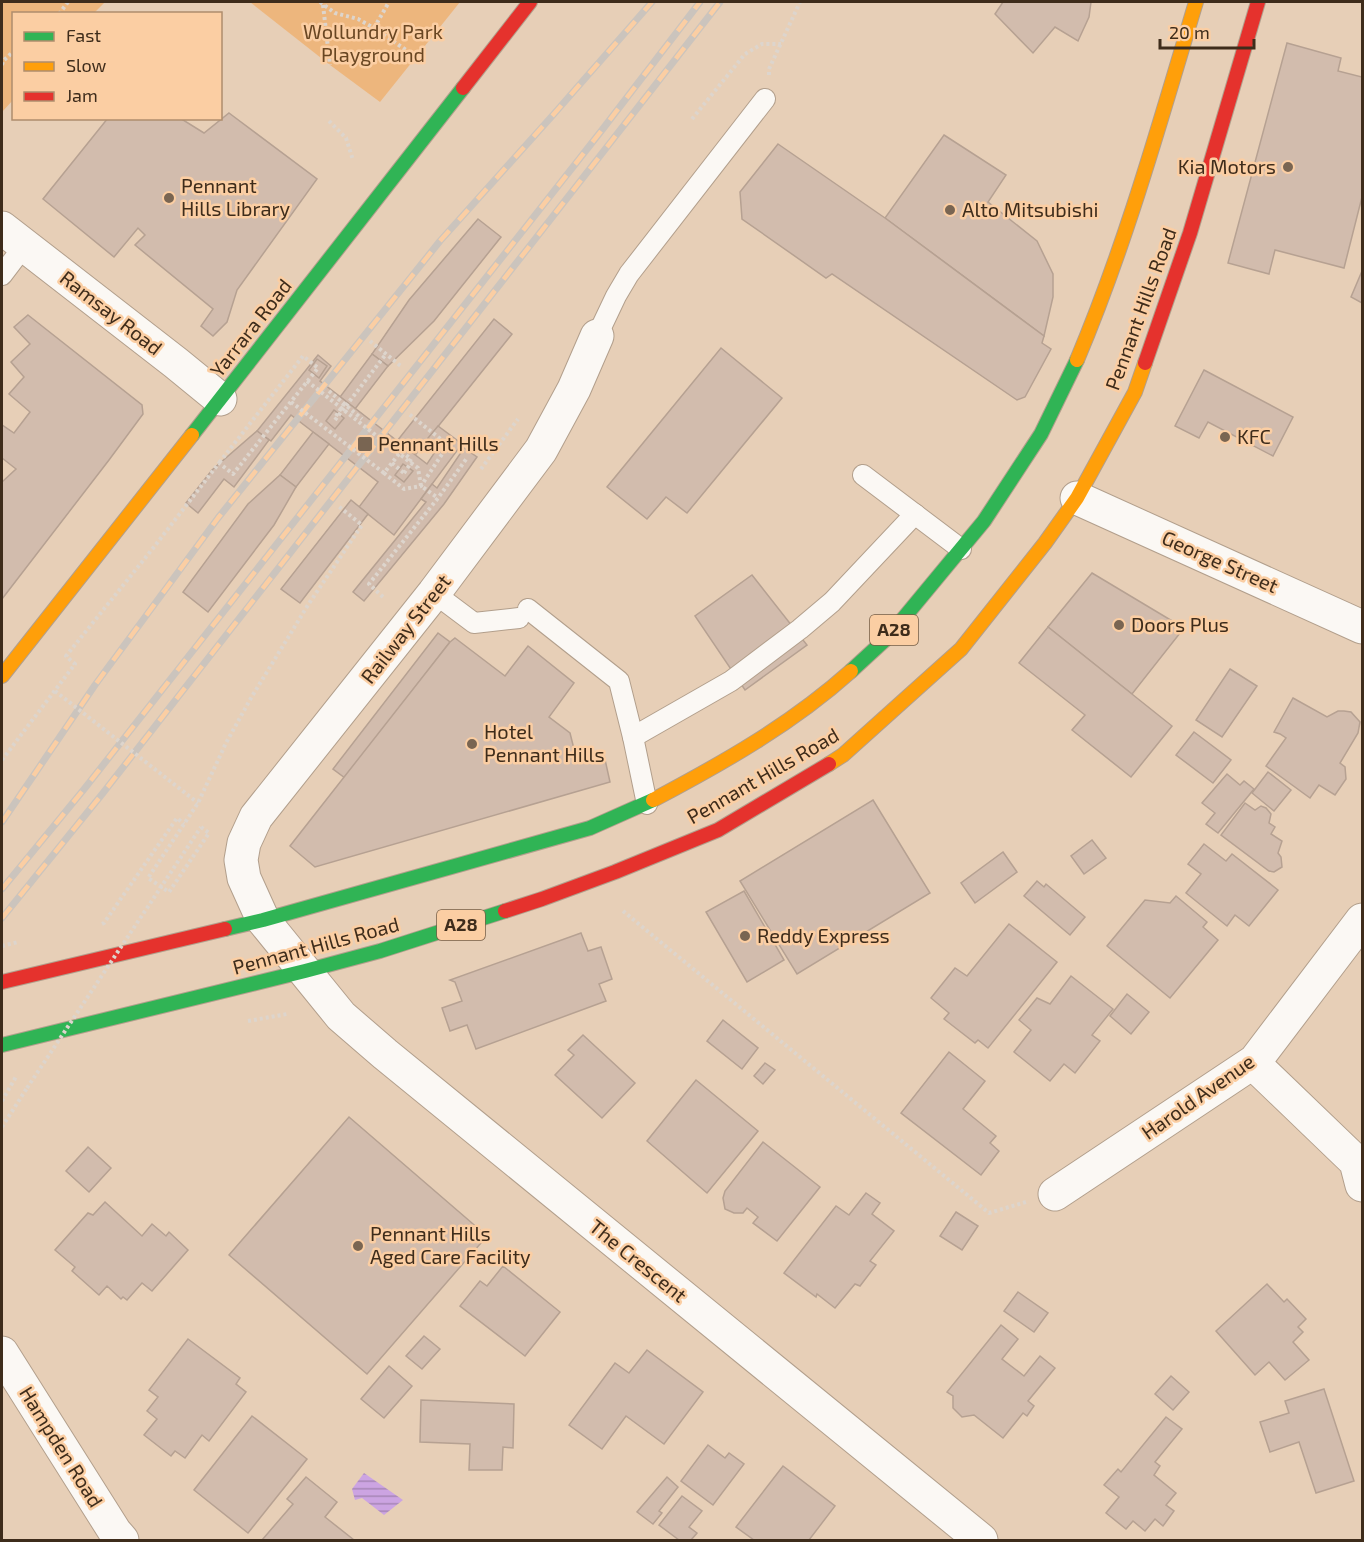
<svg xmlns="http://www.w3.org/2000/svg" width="1364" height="1542" viewBox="0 0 1364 1542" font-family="'Exo 2',sans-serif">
<defs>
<pattern id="water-rules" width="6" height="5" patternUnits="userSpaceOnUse" patternTransform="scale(1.5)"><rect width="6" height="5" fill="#cca4e2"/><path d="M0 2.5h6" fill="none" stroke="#a786b6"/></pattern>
</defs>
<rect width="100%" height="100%" fill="#e7cfb7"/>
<g fill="#edb67d">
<polygon points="2,2 105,2 94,13 14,14 13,100 2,112"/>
<polygon points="250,2 460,2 380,102 330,65"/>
</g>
<polygon fill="url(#water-rules)" points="364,1473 403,1500 384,1515 362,1498 355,1500 352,1489"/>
<g fill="#d2bcad" stroke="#b6a192" stroke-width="1.5">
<polygon points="1003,2 1091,2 1089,17 1078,41 1055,27 1033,53 995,14"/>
<polygon points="1287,43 1341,58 1338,71 1362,77 1362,197 1344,268 1275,250 1269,274 1228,263"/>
<polygon points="229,113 317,179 237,290 227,322 213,336 201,326 213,309 135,245 145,235 138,228 114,257 43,199 108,118 180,118 204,133"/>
<polygon points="944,135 1006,175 988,202 1037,241 1053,274 1053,297 1044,336 885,218"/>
<polygon points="778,144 885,218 1044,336 1042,343 1051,349 1025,397 1017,400 832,274 826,278 742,219 740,192"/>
<polygon points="478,219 501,237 434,321 388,366 372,354 409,300"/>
<polygon points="1362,271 1362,303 1351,297"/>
<polygon points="28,315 142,405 143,414 109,460 2,599 2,482 16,469 2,458 2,425 14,433 30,412 9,394 24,377 11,362 30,344 14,327"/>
<polygon points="494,319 512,334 416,454 397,441"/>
<polygon points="721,348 782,398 687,513 666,497 647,519 607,487"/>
<polygon points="372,354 388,366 355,409 340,397"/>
<polygon points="318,355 331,366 320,381 427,464 439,446 428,438 438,426 462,444 394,535 359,507 378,482 291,415 271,441 257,431"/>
<polygon points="317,359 327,366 319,378 309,370"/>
<polygon points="1204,370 1293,417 1273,456 1208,422 1199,438 1175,426"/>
<polygon points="334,410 344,418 335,429 326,421"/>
<polygon points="257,431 269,440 234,487 224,479 198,513 186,503 212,470"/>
<polygon points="313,432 329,444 296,487 280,475"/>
<polygon points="464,448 477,457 444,504 364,601 353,592 426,502 421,499 432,484 437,488"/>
<polygon points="403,464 413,471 404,482 395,475"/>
<polygon points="280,475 296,487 274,525 208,612 183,592 248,504"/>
<polygon points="351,500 368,514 300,603 281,589"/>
<polygon points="1092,573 1184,628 1132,694 1048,627"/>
<polygon points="752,575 807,645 745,690 695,616"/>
<polygon points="1048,627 1172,726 1131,777 1072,730 1085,715 1019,663"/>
<polygon points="438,633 450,642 345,778 333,769"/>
<polygon points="455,638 505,676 528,646 574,683 549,717 570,733 577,761 604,755 610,782 315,867 290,846 450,642"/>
<polygon points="1230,669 1257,686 1222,737 1196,720"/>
<polygon points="1293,698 1327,717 1338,711 1344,711 1351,712 1360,722 1358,733 1340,763 1345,767 1346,779 1335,795 1319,785 1310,798 1266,766 1286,738 1280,734 1274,732"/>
<polygon points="1194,732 1231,760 1213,783 1176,755"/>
<polygon points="1268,772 1291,790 1274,811 1252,793"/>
<polygon points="1227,774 1240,785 1244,781 1254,789 1218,833 1206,824 1215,813 1202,803"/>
<polygon points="873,800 930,893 797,974 740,881"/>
<polygon points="1245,803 1255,810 1261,806 1266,808 1271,814 1269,823 1275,827 1271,834 1282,841 1278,853 1281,857 1282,867 1274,872 1269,871 1221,835"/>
<polygon points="1092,840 1106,858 1084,874 1071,856"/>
<polygon points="1204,844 1226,861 1232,854 1278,890 1249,926 1235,915 1227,926 1186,893 1201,874 1188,864"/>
<polygon points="1003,852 1017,872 975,903 961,883"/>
<polygon points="1037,881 1044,887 1046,884 1085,917 1070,935 1024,896"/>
<polygon points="744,891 784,960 747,982 706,912"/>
<polygon points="1176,896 1207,922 1203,927 1218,940 1170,998 1107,946 1145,900 1170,903"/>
<polygon points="1009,924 1057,962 988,1048 978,1040 975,1043 944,1019 949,1013 931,998 955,968 967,976"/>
<polygon points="581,933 588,951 601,947 612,979 599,984 606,1001 476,1049 467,1025 450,1031 442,1008 462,1001 455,982 450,980"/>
<polygon points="1071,976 1113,1009 1092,1035 1100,1041 1075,1073 1064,1064 1050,1081 1014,1052 1031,1030 1019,1020 1037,998 1050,1004"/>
<polygon points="1127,994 1149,1012 1131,1034 1110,1016"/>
<polygon points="723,1020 758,1048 742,1069 707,1041"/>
<polygon points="583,1035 635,1083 602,1118 555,1075 574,1055 568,1050"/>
<polygon points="949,1052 985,1081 963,1109 996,1136 990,1143 999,1151 981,1175 901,1113"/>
<polygon points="765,1063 775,1070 763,1084 754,1076"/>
<polygon points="696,1080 758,1131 707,1193 647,1141"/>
<polygon points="349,1117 487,1236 367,1374 229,1255"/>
<polygon points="763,1142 820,1187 777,1241 753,1223 758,1217 747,1208 743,1213 734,1213 725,1209 723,1198 725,1191"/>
<polygon points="88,1147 111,1168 89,1192 66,1171"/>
<polygon points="866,1193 880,1203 872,1214 894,1231 870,1261 876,1265 860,1286 855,1284 835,1308 817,1294 816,1297 784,1273 836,1206 849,1215"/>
<polygon points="105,1202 142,1236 152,1224 166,1236 169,1232 188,1250 152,1291 142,1283 127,1300 123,1297 121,1299 107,1286 99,1295 72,1271 75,1267 55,1250 88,1213 93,1215"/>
<polygon points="956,1212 978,1226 962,1250 940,1236"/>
<polygon points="503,1266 560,1312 525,1356 460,1306 480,1281 487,1286"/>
<polygon points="1267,1284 1284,1302 1287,1299 1306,1319 1298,1327 1303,1332 1293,1342 1309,1360 1285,1380 1269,1362 1255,1375 1216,1331"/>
<polygon points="1018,1292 1048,1313 1034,1332 1004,1311"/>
<polygon points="1001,1325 1018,1339 1002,1359 1024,1376 1040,1356 1055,1368 1028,1401 1034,1406 1027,1416 1023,1413 1003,1438 974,1415 962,1417 953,1408 953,1396 947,1392"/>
<polygon points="424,1336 440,1349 422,1369 406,1356"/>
<polygon points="188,1339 240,1378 236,1384 246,1392 209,1441 202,1435 185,1458 175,1451 171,1456 144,1435 157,1419 147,1411 158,1397 149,1390"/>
<polygon points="647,1350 703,1392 664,1444 626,1416 602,1449 569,1425 615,1363 629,1373"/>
<polygon points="389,1366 412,1386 384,1418 361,1399"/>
<polygon points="1171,1376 1189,1392 1173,1410 1155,1394"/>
<polygon points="1324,1389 1354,1481 1316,1493 1299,1442 1270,1452 1260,1422 1289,1413 1285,1401"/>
<polygon points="421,1400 514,1404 513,1448 503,1447 502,1470 469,1470 470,1444 420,1442"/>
<polygon points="252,1416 307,1459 248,1533 194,1490"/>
<polygon points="1166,1417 1182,1429 1155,1462 1160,1466 1154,1475 1176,1493 1166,1505 1174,1511 1163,1526 1155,1519 1145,1531 1133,1521 1126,1529 1106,1513 1119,1497 1104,1485 1118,1469 1121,1472"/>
<polygon points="708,1445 725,1458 729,1453 744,1464 713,1505 681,1481"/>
<polygon points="783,1466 835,1506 809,1540 754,1540 736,1527"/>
<polygon points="306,1477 337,1502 325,1517 354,1540 262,1540 293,1504 287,1499"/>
<polygon points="667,1477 678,1487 659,1511 662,1513 653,1524 637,1512"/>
<polygon points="682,1496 702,1511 689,1527 697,1533 691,1540 679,1540 659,1525"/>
</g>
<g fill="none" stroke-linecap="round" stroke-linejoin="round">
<g stroke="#b29f8c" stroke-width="22">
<g id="lane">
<polyline points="2,275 24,246"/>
<polyline points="597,336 616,296 629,274 765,99"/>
<polyline points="863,475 961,549"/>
<polyline points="434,593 474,623 519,618"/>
<polyline points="528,609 619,681 633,737 647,804"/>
<polyline points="633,737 731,681 800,629 832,602 915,514"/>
</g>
</g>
<g stroke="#b29f8c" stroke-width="35">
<g id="street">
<polyline points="2,228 176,363 220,399"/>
<polyline points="597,336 574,389 541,450 434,593 256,817 244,843 241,860 244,878 263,920 341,1016 385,1054 981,1540"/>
<polyline points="1077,498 1362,627"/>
<polyline points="1253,1063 1356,1162 1362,1185"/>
<polyline points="1055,1194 1255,1061 1362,920"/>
<polyline points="2,1353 115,1532 122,1540"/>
</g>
</g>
<g stroke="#b29f8c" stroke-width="16">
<g id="fast">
<polyline points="192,435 463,88"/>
<polyline points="851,671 888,637 984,521 1041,434 1077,360"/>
<polyline points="225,929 263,920 590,828 653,800"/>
<polyline points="2,1045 305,971 380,951 505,911"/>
</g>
</g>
<g stroke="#b29f8c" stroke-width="16">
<g id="slow">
<path d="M1077,360c49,-116 83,-238 119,-358"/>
<polyline points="2,676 192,435"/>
<polyline points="829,764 843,755 961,649 1045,543 1077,498 1135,392 1145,363"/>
<path d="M653,800c70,-37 139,-76 198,-129"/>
</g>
</g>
<g stroke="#b29f8c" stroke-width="16">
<g id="jam">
<polyline points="463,88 530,2"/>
<polyline points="1145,363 1190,233 1258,2"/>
<polyline points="505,911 542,899 615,872 718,830 829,764"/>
<polyline points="2,982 225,929"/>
</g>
</g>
<g stroke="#ddd5cd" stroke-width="4" stroke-dasharray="3 3" stroke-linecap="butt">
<polyline points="320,2 335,13 358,19 374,28 425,63"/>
<polyline points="323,5 330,65"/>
<polyline points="59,14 68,2"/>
<polyline points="374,28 389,2"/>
<polyline points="2,65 3,61 14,51"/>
<polyline points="769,75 769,69 800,2"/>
<polyline points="692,119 745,54 762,44 781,44"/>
<polyline points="329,121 346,138 353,160"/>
<polyline points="370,341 402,367"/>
<polyline points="329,391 362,419"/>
<polyline points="336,416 344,404"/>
<polyline points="335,420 386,354"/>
<polyline points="387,441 411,459 408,464"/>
<polyline points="399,454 384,473 404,489 421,486 448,445 409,414"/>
<polyline points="392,463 404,473"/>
<polyline points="481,469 518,419"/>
<polyline points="404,473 411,463 418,468 421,486 438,498"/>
<polyline points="383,597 369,584 438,498 467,458"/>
<polyline points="2,760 75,664 66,656 154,547 219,463 233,474 318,368 303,356 219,463"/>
<polyline points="201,827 209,833 169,892 148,878 198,803 226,743 251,698 308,605 362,525 337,505"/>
<polyline points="623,911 989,1213 1026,1202"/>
<polyline points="102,924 104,923 177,818 184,824"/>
<polyline points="2,946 18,942"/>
<polyline points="248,1021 287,1014"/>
<polyline points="2,1101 17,1075"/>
<polyline points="2,1127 27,1088"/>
</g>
<use href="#lane" stroke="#fbf8f4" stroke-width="20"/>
<use href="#street" stroke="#fbf8f4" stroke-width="33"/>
<use href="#fast" stroke="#30b455" stroke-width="14"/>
<use href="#slow" stroke="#ff9f0a" stroke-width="14"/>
<use href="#jam" stroke="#e5322d" stroke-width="14"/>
<g stroke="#cbc4bd" stroke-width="7">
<g id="rail">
<polyline points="2,822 95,685 218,518 440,241 553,115 652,2"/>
<polyline points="2,889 85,788 602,130 700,2"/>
<polyline points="2,918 103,793 720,2"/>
</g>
</g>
<use href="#rail" stroke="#fbcea3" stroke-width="4.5" stroke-dasharray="14" stroke-linecap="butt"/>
<g stroke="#ddd5cd" stroke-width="4" stroke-dasharray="3 3" stroke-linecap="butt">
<polyline points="307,381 411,463"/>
<polyline points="291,402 384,473"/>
<polyline points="55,691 198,803"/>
<polyline points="27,1088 201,827"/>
</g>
</g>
<g fill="#796552" stroke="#fbcea3" stroke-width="2">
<circle cx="1288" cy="167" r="6"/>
<circle cx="169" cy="198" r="6"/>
<circle cx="950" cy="210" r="6"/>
<circle cx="1225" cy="437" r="6"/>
<rect x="357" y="436" width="16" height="16" rx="3"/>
<circle cx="1119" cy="625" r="6"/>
<circle cx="472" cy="744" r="6"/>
<circle cx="745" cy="936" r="6"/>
<circle cx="358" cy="1246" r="6"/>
</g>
<g text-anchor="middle" stroke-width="5" stroke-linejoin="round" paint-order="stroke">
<g fill="#fbcea3" stroke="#775d44" stroke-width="1.5">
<rect x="870" y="615" width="48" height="30" rx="4.5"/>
<rect x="437" y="910" width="48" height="30" rx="4.5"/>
</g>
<g font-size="18" font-weight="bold" fill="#3e2c1b">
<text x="894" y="636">A28</text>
<text x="461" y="931">A28</text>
</g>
<g font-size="20" fill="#694622" stroke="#fbcea3">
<text x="373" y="39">Wollundry Park<tspan x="373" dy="23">Playground</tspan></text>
</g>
<g font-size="20" fill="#3e2c1b" stroke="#fbcea3" text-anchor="start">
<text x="1276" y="174" text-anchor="end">Kia Motors</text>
<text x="181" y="193">Pennant<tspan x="181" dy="23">Hills Library</tspan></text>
<text x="962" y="217">Alto Mitsubishi</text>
<text x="1237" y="444">KFC</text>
<text x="378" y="451">Pennant Hills</text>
<text x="1131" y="632">Doors Plus</text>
<text x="484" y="739">Hotel<tspan x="484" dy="23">Pennant Hills</tspan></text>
<text x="757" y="943">Reddy Express</text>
<text x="370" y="1241">Pennant Hills<tspan x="370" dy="23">Aged Care Facility</tspan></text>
</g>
<g font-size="20" fill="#3e2c1b" stroke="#fbcea3">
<text transform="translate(1141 309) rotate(-70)" y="7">Pennant Hills Road</text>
<text transform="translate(111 313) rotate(38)" y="7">Ramsay Road</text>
<text transform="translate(251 328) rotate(-52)" y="7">Yarrara Road</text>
<text transform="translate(1220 562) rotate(24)" y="7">George Street</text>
<text transform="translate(406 629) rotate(-52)" y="7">Railway Street</text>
<text transform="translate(763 776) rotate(-30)" y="7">Pennant Hills Road</text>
<text transform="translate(316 946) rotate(-15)" y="7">Pennant Hills Road</text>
<text transform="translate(1198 1097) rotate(-35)" y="7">Harold Avenue</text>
<text transform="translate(638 1261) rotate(39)" y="7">The Crescent</text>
<text transform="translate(61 1447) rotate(58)" y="7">Hampden Road</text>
</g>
</g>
<rect width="1364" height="1542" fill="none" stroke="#3e2c1b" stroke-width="6"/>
<rect x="12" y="12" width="210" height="108" fill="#fbcea3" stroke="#af8d6d" stroke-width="1.5"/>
<rect x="24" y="32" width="30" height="9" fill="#30b455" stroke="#af8d6d" stroke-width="1.5"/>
<text x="66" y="42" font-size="18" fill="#3e2c1b">Fast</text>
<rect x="24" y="62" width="30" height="9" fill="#ff9f0a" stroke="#af8d6d" stroke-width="1.5"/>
<text x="66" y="72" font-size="18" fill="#3e2c1b">Slow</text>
<rect x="24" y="92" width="30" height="9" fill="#e5322d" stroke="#af8d6d" stroke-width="1.5"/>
<text x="66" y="102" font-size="18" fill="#3e2c1b">Jam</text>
<path d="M1160 39v9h94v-9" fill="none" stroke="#3e2c1b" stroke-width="3"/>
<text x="1169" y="39" font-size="18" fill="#3e2c1b" stroke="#fbcea3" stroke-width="4.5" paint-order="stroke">20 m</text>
</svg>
